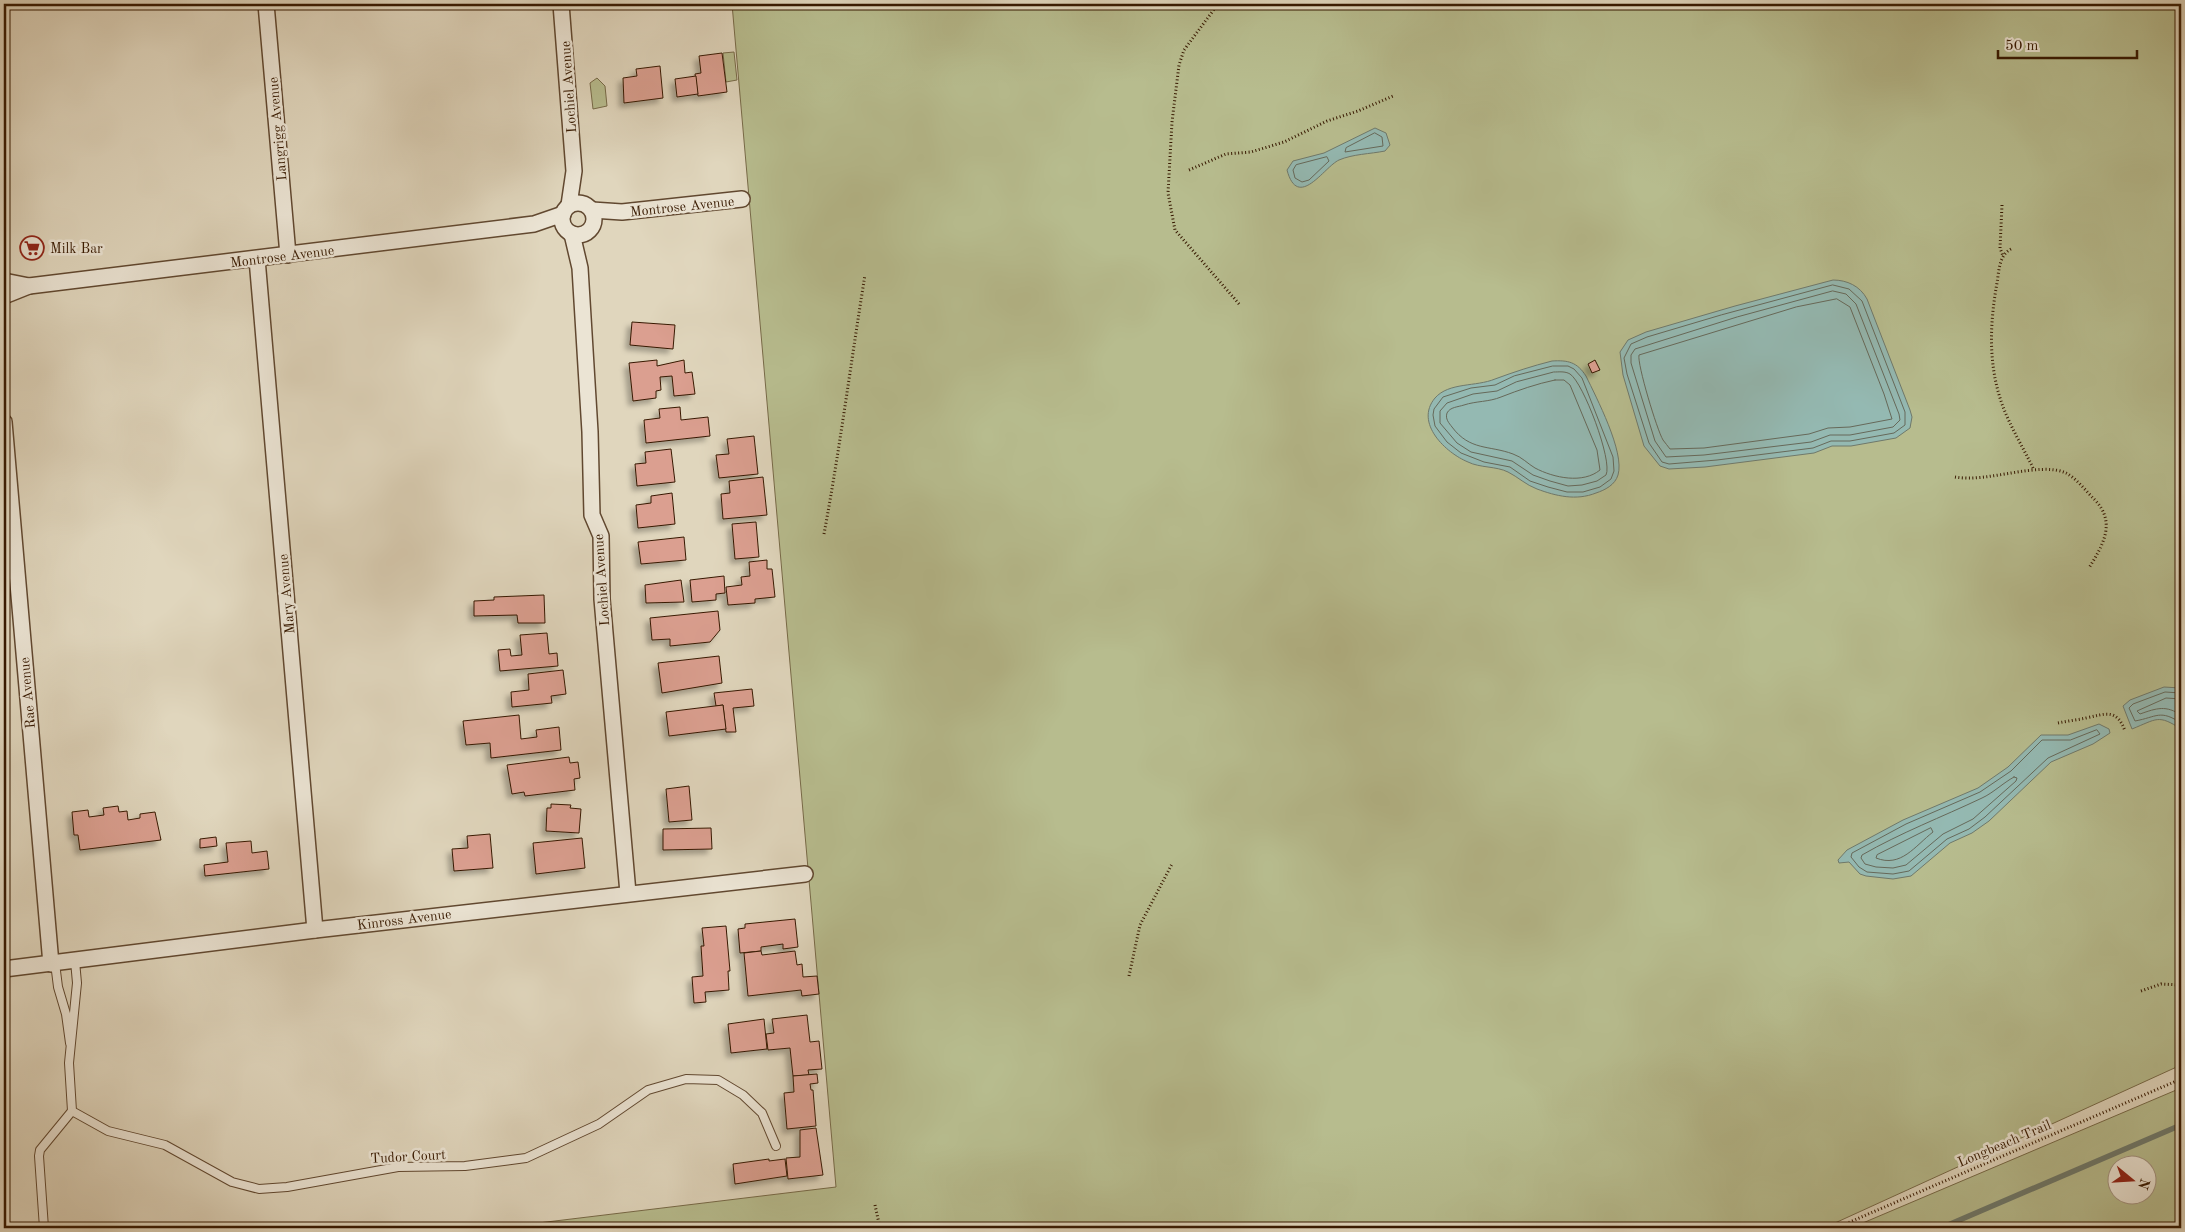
<svg xmlns="http://www.w3.org/2000/svg" width="2185" height="1232" viewBox="0 0 2185 1232" font-family="'Old Standard TT',serif">
<defs>
<filter id="shadow"><feDropShadow dx="-4.5" dy="4.5" stdDeviation="2.5" flood-color="#0004"/></filter>
</defs>
<rect width="100%" height="100%" fill="#e0d6bd"/>
<filter id="stains"><feTurbulence type="fractalNoise" baseFrequency=".004" numOctaves="4"/><feColorMatrix values="0 0 0 0 .2 0 0 0 0 .09 0 0 0 0 .02 0 0 0 .5 -.17"/></filter>
<radialGradient id="worn" r=".72"><stop offset=".6" stop-color="#630" stop-opacity="0"/><stop offset="1" stop-color="#630" stop-opacity=".3"/></radialGradient>
<g fill="#b7bc8e" stroke="#776a48" fill-rule="evenodd">
<polygon points="732,4 2181,4 2181,1065 1824,1228 497,1228 836,1187"/>
<polygon points="734,52 737,80 726,82 723,53"/>
<polygon points="597,78 605,86 607,106 593,109 590,83"/>
<path d="M2181,1088v140h-330zM2118,1164h30v30h-30z"/>
</g>
<g fill="#94b9b2" stroke="#6f796b">
<path d="M1375,128l11,5 4,12 -5,6c-15,3 -32,3 -46,9 -15,7 -41,51 -52,10l6,-9 31,-8z"/>
<path d="M1833,280c14,0 27,6 34,19l43,111 2,7 -2,11 -14,10 -45,8h-19l-18,7 -109,14 -36,2 -9,-3 -16,-20 -21,-71 -3,-23 8,-12 18,-8 89,-26z"/>
<path d="M1552,361c16,-1 25,1 34,15 10,21 39,76 32,99 -3,10 -13,15 -22,18 -20,8 -40,3 -59,-4 -11,-4 -19,-12 -29,-17 -12,-6 -28,-4 -40,-10 -22,-9 -54,-39 -33,-64 14,-16 41,-11 60,-19 19,-7 37,-13 57,-18z"/>
<path d="M2164,687l17,1v41c-23,-15 -24,-10 -49,0l-9,-23 7,-6z"/>
<polygon points="2099,724 2109,729 2110,733 2093,744 2051,762 1989,821 1972,833 1950,843 1911,876 1893,879 1866,876 1860,874 1849,862 1839,863 1838,860 1847,850 1903,820 1978,788 2008,767 2041,735 2068,735"/>
</g>
<g fill="none" stroke-linecap="round" stroke-linejoin="round">
<g stroke="#66695a" stroke-width="1">
<polygon points="1375,133 1382,137 1383,146 1345,152 1346,148"/>
<polygon points="1327,157 1329,161 1309,180 1302,182 1295,178 1293,170 1296,165"/>
<polygon points="1833,285 1849,289 1862,301 1905,412 1905,425 1894,433 1850,441 1831,441 1813,448 1717,460 1669,464 1662,462 1649,443 1627,374 1624,358 1631,344 1647,337 1721,315"/>
<polygon points="1833,291 1846,294 1856,304 1899,414 1900,420 1893,427 1850,435 1830,435 1811,442 1704,455 1666,457 1655,441 1631,363 1631,355 1635,349 1737,317"/>
<path d="M1837,299l13,8 34,87 8,25 -42,8 -22,1 -19,6 -105,14 -34,1c-2,-3 -5,-6 -7,-9 -6,-10 -26,-76 -24,-85l157,-48z"/>
<polygon points="1553,366 1568,366 1574,369 1582,378 1613,457 1614,471 1611,479 1600,487 1583,492 1567,492 1548,487 1530,481 1510,467 1484,462 1461,453 1447,442 1435,426 1433,415 1434,409 1443,397 1471,388 1495,385 1514,376"/>
<path d="M1554,372c5,0 11,-1 16,2 13,8 43,87 36,101l-9,6 -15,4 -14,1 -18,-5 -17,-6 -21,-14 -41,-9 -14,-9 -17,-20v-12l7,-8 26,-9 24,-3 19,-9z"/>
<path d="M1555,380h9l6,5 27,65 3,20c-17,14 -46,8 -65,-2 -7,-4 -13,-11 -22,-14 -24,-9 -43,-3 -61,-27 -3,-4 -7,-8 -5,-14 3,-6 11,-6 17,-8 12,-4 25,-3 37,-8 18,-7 35,-13 54,-17z"/>
<path d="M2181,693l-16,-1 -32,12 -4,4 6,13c22,-4 25,-12 46,2"/>
<path d="M2181,699l-15,-1 -29,13 3,3c17,-6 26,-9 41,1"/>
<polygon points="2097,730 2100,734 2048,758 1985,817 1969,829 1947,839 1909,871 1893,874 1867,872 1859,867 1851,857 1852,853 1906,824 1980,792 2011,771 2042,740 2070,740"/>
<path d="M2014,777l3,1 -1,3 -43,38 -30,15 -37,31 -13,3 -17,-1 -11,-3 -4,-6 1,-3c38,-22 80,-38 120,-57 11,-5 21,-15 32,-21z"/>
<path d="M1931,828l2,4c-18,14 -32,36 -57,26l1,-3z"/>
</g>
<polyline stroke="#6f796b" stroke-width="5.5" points="1941,1228 2181,1125"/>
</g>
<g fill="#db9f90" stroke="#371901" filter="url(#shadow)">
<polygon points="722,53 727,92 698,96 695,74 701,73 699,56"/>
<polygon points="660,66 663,98 624,103 623,78 637,76 636,69"/>
<polygon points="696,76 698,94 677,97 675,79"/>
<polygon points="632,322 675,325 673,349 630,345"/>
<polygon points="657,360 657,366 684,360 685,373 692,372 695,394 674,396 672,376 660,377 661,390 656,391 656,398 633,401 629,363"/>
<polygon points="1595,360 1600,370 1592,373 1588,364"/>
<polygon points="680,407 681,420 708,417 710,436 646,443 644,420 660,418 659,409"/>
<polygon points="754,436 758,474 719,478 716,455 729,454 727,439"/>
<polygon points="671,449 675,482 637,486 635,464 646,463 645,452"/>
<polygon points="763,477 767,515 723,519 721,494 730,493 729,481"/>
<polygon points="672,493 675,524 638,528 636,505 651,503 651,496"/>
<polygon points="756,522 759,557 735,559 732,524"/>
<polygon points="684,537 686,560 641,564 638,542"/>
<polygon points="767,560 767,569 772,569 775,597 755,599 755,603 728,605 726,587 742,585 741,577 750,576 749,562"/>
<polygon points="724,576 725,593 716,594 716,600 692,602 690,580"/>
<polygon points="681,580 684,602 646,603 645,585"/>
<polygon points="544,595 545,623 518,623 517,615 474,616 474,601 494,600 494,597"/>
<polygon points="718,611 720,630 710,642 670,646 670,639 652,640 650,618"/>
<polygon points="547,633 549,654 557,653 558,666 500,671 498,650 510,649 511,656 522,655 520,635"/>
<polygon points="719,656 722,683 662,693 658,663"/>
<polygon points="563,670 566,694 551,696 552,703 512,707 511,692 529,690 528,674"/>
<polygon points="752,689 754,706 733,708 736,732 726,732 723,705 716,706 714,693"/>
<polygon points="723,705 726,729 669,736 666,712"/>
<polygon points="519,715 521,739 537,737 536,730 559,727 561,750 491,758 490,743 466,745 463,721"/>
<polygon points="569,757 570,763 578,762 580,778 574,779 575,790 525,796 524,792 512,794 507,765"/>
<polygon points="689,786 692,820 669,822 666,789"/>
<polygon points="551,804 571,805 570,808 581,809 579,833 546,831 547,808 551,808"/>
<polygon points="118,806 119,812 127,811 128,820 140,818 140,814 155,812 161,840 80,850 78,835 74,835 72,812 88,810 89,817 104,815 103,808"/>
<polygon points="711,828 712,849 663,850 663,829"/>
<polygon points="490,834 493,868 454,871 452,849 468,848 467,836"/>
<polygon points="216,837 217,846 200,848 200,839"/>
<polygon points="582,838 585,868 536,874 533,843"/>
<polygon points="251,841 252,853 267,851 269,869 205,876 204,865 228,862 226,843"/>
<polygon points="795,919 798,947 783,949 783,944 761,947 761,951 740,953 738,929 745,928 745,924"/>
<polygon points="726,926 730,971 728,971 729,990 705,992 706,1002 694,1003 692,977 703,976 701,946 704,946 702,928"/>
<polygon points="761,951 762,955 795,951 797,965 802,964 803,977 817,976 819,994 802,996 801,990 748,996 744,953"/>
<polygon points="807,1015 810,1042 819,1041 822,1069 808,1070 809,1075 793,1076 790,1048 768,1050 766,1034 774,1033 772,1019"/>
<polygon points="764,1019 767,1049 731,1053 728,1024"/>
<polygon points="817,1074 818,1083 810,1084 811,1090 813,1090 816,1126 787,1129 784,1093 794,1092 793,1076"/>
<polygon points="816,1128 823,1175 788,1179 786,1158 800,1157 800,1130"/>
<polygon points="769,1159 769,1161 785,1159 787,1176 735,1184 733,1164"/>
</g>
<g fill="none" stroke-linecap="round" stroke-linejoin="round">
<g stroke="#614830" stroke-width="10">
<g id="service">
<polyline points="75,961 77,983 69,1063 72,1111 108,1131 165,1145 232,1182 259,1189 287,1187 398,1167 465,1166 526,1158 599,1124 648,1090 686,1079 718,1080 743,1095 762,1113 776,1146"/>
<polyline points="55,963 58,987 66,1014 70,1043"/>
<polyline points="44,1228 39,1156 40,1150 72,1111"/>
</g>
</g>
<g stroke="#614830" stroke-width="18">
<g id="minor">
<polyline points="266,4 288,255"/>
<polyline points="561,4 574,171 569,205"/>
<circle cx="578" cy="219" r="16"/>
<polyline points="592,210 622,212 742,199"/>
<polyline points="572,234 580,268 590,432 592,515 601,536 602,599 628,893"/>
<polyline points="257,259 315,930"/>
<polyline points="4,281 29,286"/>
<polyline points="4,296 29,286 534,224 563,214"/>
<polyline points="4,422 51,964"/>
<polyline points="4,969 315,930 805,874"/>
</g>
</g>
<g stroke="#371901" stroke-width="3" stroke-dasharray="1 2.5" stroke-linecap="butt">
<polyline points="1218,4 1184,50 1179,65 1172,122 1168,193 1175,230 1240,305"/>
<polyline points="1189,170 1226,154 1251,152 1284,142 1327,121 1358,111 1393,96"/>
<polyline points="2002,205 2000,248 2003,256"/>
<path d="M2011,249c-12,6 -12,22 -14,34 -7,39 -9,79 4,118 8,24 22,46 33,69"/>
<path d="M1955,477c33,6 84,-16 111,-4 10,5 20,18 28,26 23,23 9,46 -5,69"/>
<path d="M824,534c16,-86 27,-173 41,-259"/>
<path d="M2058,723c9,-2 19,-3 28,-5 19,-4 31,-10 39,13"/>
<polyline points="1129,976 1140,925 1172,864"/>
<polyline points="2141,991 2161,984 2181,985"/>
<polyline points="875,1205 880,1228"/>
<polyline points="1836,1228 2181,1079"/>
</g>
<use href="#service" stroke="#ebe4d4" stroke-width="8"/>
<use href="#minor" stroke="#ebe4d4" stroke-width="15"/>
</g>
<defs>
<g id="supermarket-ring" transform="scale(1.25)"><circle r="9.5" fill="#ebe4d4" stroke="#8f2418" stroke-width="1.5"/><path d="M-6-5.5h2.5l.6 2H6L4.5 2H-2.5L-4.4-4H-6ZM-1.5 3.2a1.3 1.3 0 1 0 .1 0ZM3 3.2a1.3 1.3 0 1 0 .1 0Z" fill="#8f2418"/></g>
</defs>
<g fill-rule="evenodd">
<use href="#supermarket-ring" x="32" y="248"/>
</g>
<g text-anchor="middle" stroke-width="5" stroke-linejoin="round" paint-order="stroke">
<g font-size="14" fill="#371901" stroke="#ebe4d4">
<text transform="translate(568 87) rotate(-94)" y="5">Lochiel Avenue</text>
<text transform="translate(277 129) rotate(-95)" y="5">Langrigg Avenue</text>
<text transform="translate(682 206) rotate(-6)" y="5">Montrose Avenue</text>
<text transform="translate(282 256) rotate(-7)" y="5">Montrose Avenue</text>
<text transform="translate(601 580) rotate(-94)" y="5">Lochiel Avenue</text>
<text transform="translate(286 594) rotate(-95)" y="5">Mary Avenue</text>
<text transform="translate(27 693) rotate(-95)" y="5">Rae Avenue</text>
<text transform="translate(404 919) rotate(-7)" y="5">Kinross Avenue</text>
<text transform="translate(2004 1143) rotate(-23)" y="5">Longbeach Trail</text>
<text transform="translate(408 1156) rotate(-3)" y="5">Tudor Court</text>
</g>
<g font-size="14" fill="#371901" stroke="#ebe4d4" text-anchor="start">
<text x="50" y="253">Milk Bar</text>
</g>
</g>
<rect width="2185" height="1232" fill="none" stroke="#e0d6bd" stroke-width="20"/>
<rect x="5" y="5" width="2175" height="1222" fill="none" stroke="#371901" stroke-width="2.5"/>
<rect x="10" y="10" width="2165" height="1212" fill="none" stroke="#371901"/>
<g transform="translate(2132 1180) rotate(108)"><circle r="24" fill="#ebe4d4" stroke="#a39380"/>
<path d="M0-4L9 19L0 12L-9 19Z" fill="#8f2418"/>
<text y="-8" font-size="14" font-weight="bold" text-anchor="middle" fill="#371901">N</text>
</g>
<path d="M1998 50v8h139v-8" fill="none" stroke="#371901" stroke-width="2.5"/>
<text x="2005" y="50" font-size="15" fill="#371901" stroke="#ebe4d4" stroke-width="4" paint-order="stroke">50 m</text>
<rect width="100%" height="100%" filter="url(#stains)"/>
<rect width="100%" height="100%" fill="url(#worn)"/>
</svg>
